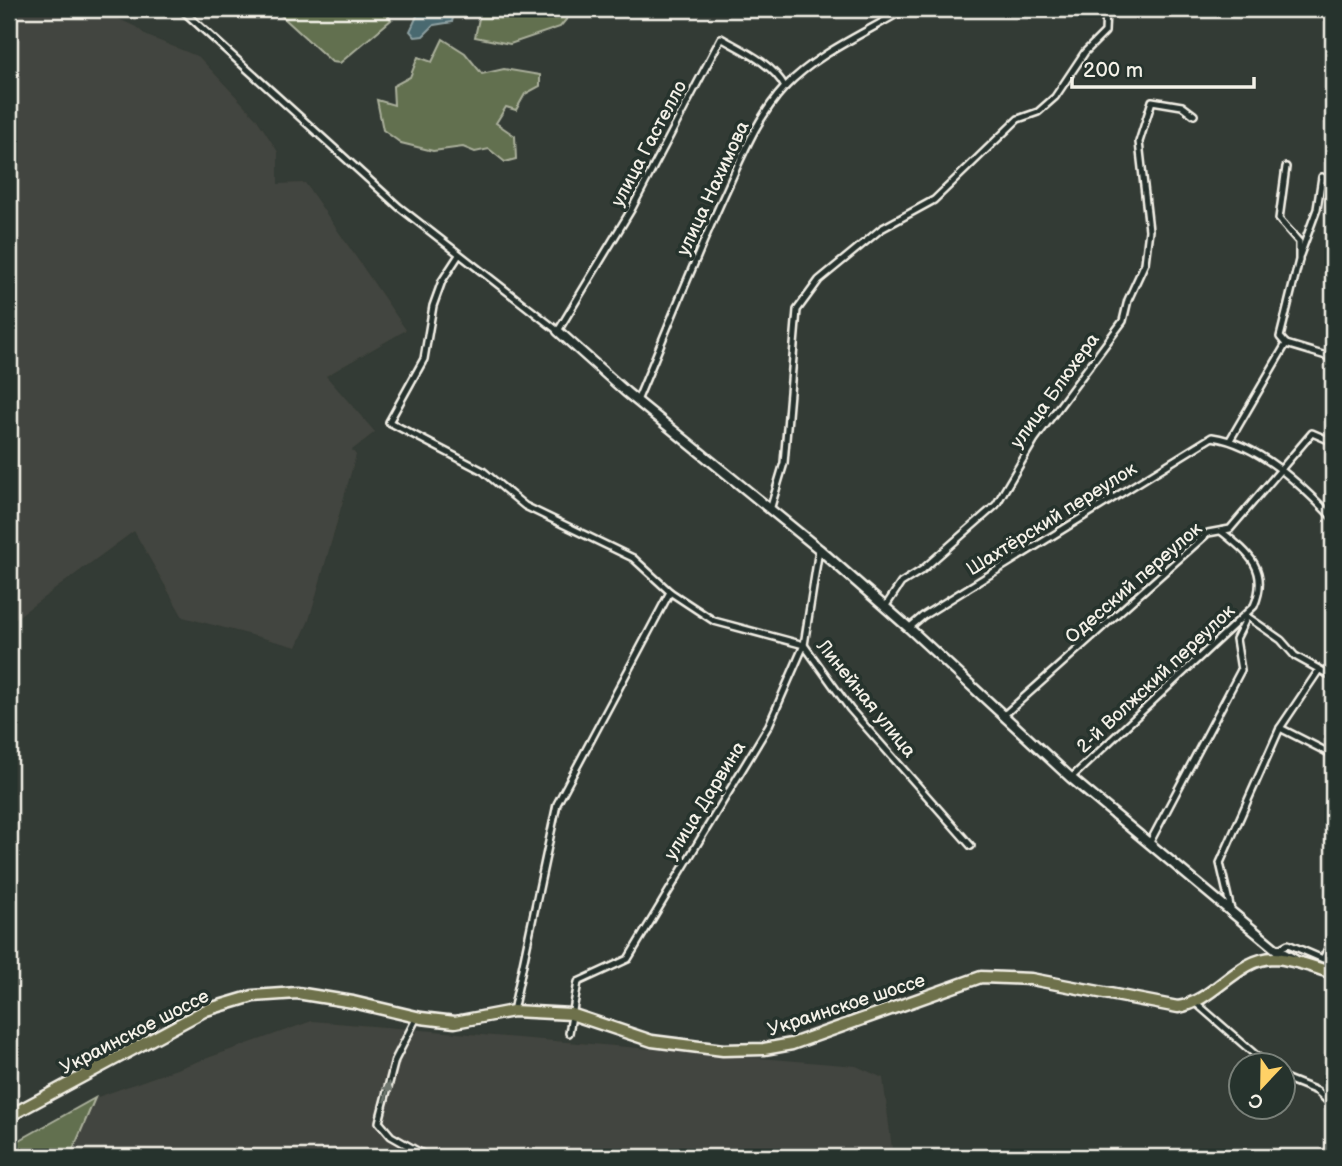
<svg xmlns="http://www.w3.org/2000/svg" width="1342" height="1166" viewBox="0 0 1342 1166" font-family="'Balsamiq Sans',sans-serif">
<rect width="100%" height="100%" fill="#333b35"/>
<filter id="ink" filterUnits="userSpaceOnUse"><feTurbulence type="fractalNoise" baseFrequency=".0143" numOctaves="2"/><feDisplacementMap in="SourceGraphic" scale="14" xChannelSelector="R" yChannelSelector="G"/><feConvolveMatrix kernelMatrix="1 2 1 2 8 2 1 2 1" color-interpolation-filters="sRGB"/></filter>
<g filter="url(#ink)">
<g fill="#43453f">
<polygon points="9,9 97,9 136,27 147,36 199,57 256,118 278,152 278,184 305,183 406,330 326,376 375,432 352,450 356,455 309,620 297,647 183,617 134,531 9,623 9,34 14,30 9,22"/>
<polygon points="312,1021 856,1066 883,1078 893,1157 70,1157 95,1098"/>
</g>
<g fill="#626f50" stroke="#abb09c" stroke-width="2">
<polygon points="274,9 385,9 391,20 340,63 332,62"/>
<polygon points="481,9 575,9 560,27 510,44 475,37"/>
<polygon points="443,39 465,53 482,74 504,69 540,75 540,86 525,94 516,110 506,107 496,123 515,136 516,159 505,162 489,149 475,152 463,147 433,151 401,143 383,130 377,100 394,105 393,86 410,77 418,57 432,62"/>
<polygon points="95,1098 70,1157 9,1157 9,1146"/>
</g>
<polygon fill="#496970" stroke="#8d9fa0" stroke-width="2" points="411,9 455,9 452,22 434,25 423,36 415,37 410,31 417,16"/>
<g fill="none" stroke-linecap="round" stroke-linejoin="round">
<g stroke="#f4f1e8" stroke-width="10">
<g id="street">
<path d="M181,9l218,198 159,124 73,-121 90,-172c23,13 51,25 64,49"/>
<polyline points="1286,167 1279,219 1299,242 1299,260 1280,337 1286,344"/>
<polyline points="459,255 442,281 433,306 424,359 389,422 483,471 525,506 633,558 670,592 714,621 804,645 850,709 971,846"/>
<polyline points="1300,255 1317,209 1322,177"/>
<polyline points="1286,344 1333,358"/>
<path d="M637,401c30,-71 58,-143 90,-212 16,-35 31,-73 58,-102 34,-35 79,-53 120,-78"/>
<polyline points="1230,440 1286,344"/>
<polyline points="770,510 784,463 797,310 819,280 881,229 934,200 1018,119 1038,112 1055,97 1085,52 1105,32 1106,9"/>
<polyline points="885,607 901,583 922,570 996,505 1035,439 1123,321 1128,300 1145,263 1149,230 1139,142 1152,101 1182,106 1194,115"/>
<polyline points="1245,615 1281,640 1295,656 1333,677"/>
<path d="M909,628l14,-12 289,-179c47,7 89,48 121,81"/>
<polyline points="1003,716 1208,533 1230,529 1312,433 1333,442"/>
<polyline points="1280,728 1333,755"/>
<path d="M1071,778l183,-172c16,-37 -6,-53 -33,-75"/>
<polyline points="1149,844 1241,670 1236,639 1247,617"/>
<polyline points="1231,910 1220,863 1280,728 1319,670"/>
<polyline points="1277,950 1288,944 1323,959 1333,938"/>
<polyline points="1196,1003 1266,1064"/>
<polyline points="513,1011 557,804 670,592"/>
<polyline points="417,1017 395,1060 379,1122 391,1136 428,1157"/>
<polyline points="569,1033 578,982 628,959 769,725 804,645 819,549"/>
<polyline points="1282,1077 1317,1091 1333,1106"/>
</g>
</g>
<g stroke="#f4f1e8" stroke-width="13">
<polyline id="secondary" points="558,331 626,392 819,549 909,628 1071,778 1277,950 1295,960"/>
</g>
<g stroke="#f4f1e8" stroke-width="15">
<path id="highway" d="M9,1116l197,-106 47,-14 44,-3 56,9 68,16 34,4 58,-11 58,3 81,27 71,9 41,-1 28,-5 189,-67 50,2 147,28c36,-6 60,-49 96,-49 20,1 41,10 59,15"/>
</g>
<use href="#street" stroke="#26332d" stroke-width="5"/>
<use href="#secondary" stroke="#26332d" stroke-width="8"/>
<use href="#highway" stroke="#6e714b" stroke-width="10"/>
</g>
<defs><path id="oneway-solid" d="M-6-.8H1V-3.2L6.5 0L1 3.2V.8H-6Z" transform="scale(1.75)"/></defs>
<use fill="#6e766e" href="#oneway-solid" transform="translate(387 1092) rotate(-76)"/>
</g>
<g text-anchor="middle" stroke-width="7" stroke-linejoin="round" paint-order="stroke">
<g font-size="19" fill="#f4f1e8" stroke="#26332d">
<text transform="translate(648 143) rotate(-62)" y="7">улица Гастелло</text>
<text transform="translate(712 188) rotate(-65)" y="7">улица Нахимова</text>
<text transform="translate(1054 390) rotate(-54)" y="7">улица Блюхера</text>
<text transform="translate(1051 518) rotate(-32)" y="7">Шахтёрский переулок</text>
<text transform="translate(1133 582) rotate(-41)" y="7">Одесский переулок</text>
<text transform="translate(1155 678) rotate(-43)" y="7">2-й Волжский переулок</text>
<text transform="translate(867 698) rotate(51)" y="7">Линейная улица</text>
<text transform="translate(704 800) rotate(-58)" y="7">улица Дарвина</text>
<text transform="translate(846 1004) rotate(-18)" y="7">Украинское шоссе</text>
<text transform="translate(134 1031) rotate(-27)" y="7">Украинское шоссе</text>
</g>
</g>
<rect width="1342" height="1166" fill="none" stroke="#26332d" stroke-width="35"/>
<rect x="18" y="18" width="1307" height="1131" fill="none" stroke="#f4f1e8" stroke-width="2.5" filter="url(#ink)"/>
<g transform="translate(1262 1086) rotate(202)"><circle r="33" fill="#26332d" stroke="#787f78" stroke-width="2"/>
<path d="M0-5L12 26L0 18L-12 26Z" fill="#ffd166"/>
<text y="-10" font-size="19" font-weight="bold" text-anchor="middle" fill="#f4f1e8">С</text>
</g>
<path d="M1072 77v10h182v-10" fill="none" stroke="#f4f1e8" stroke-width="3.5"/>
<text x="1083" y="77" font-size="21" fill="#f4f1e8" stroke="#26332d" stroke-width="5" paint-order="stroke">200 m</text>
</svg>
